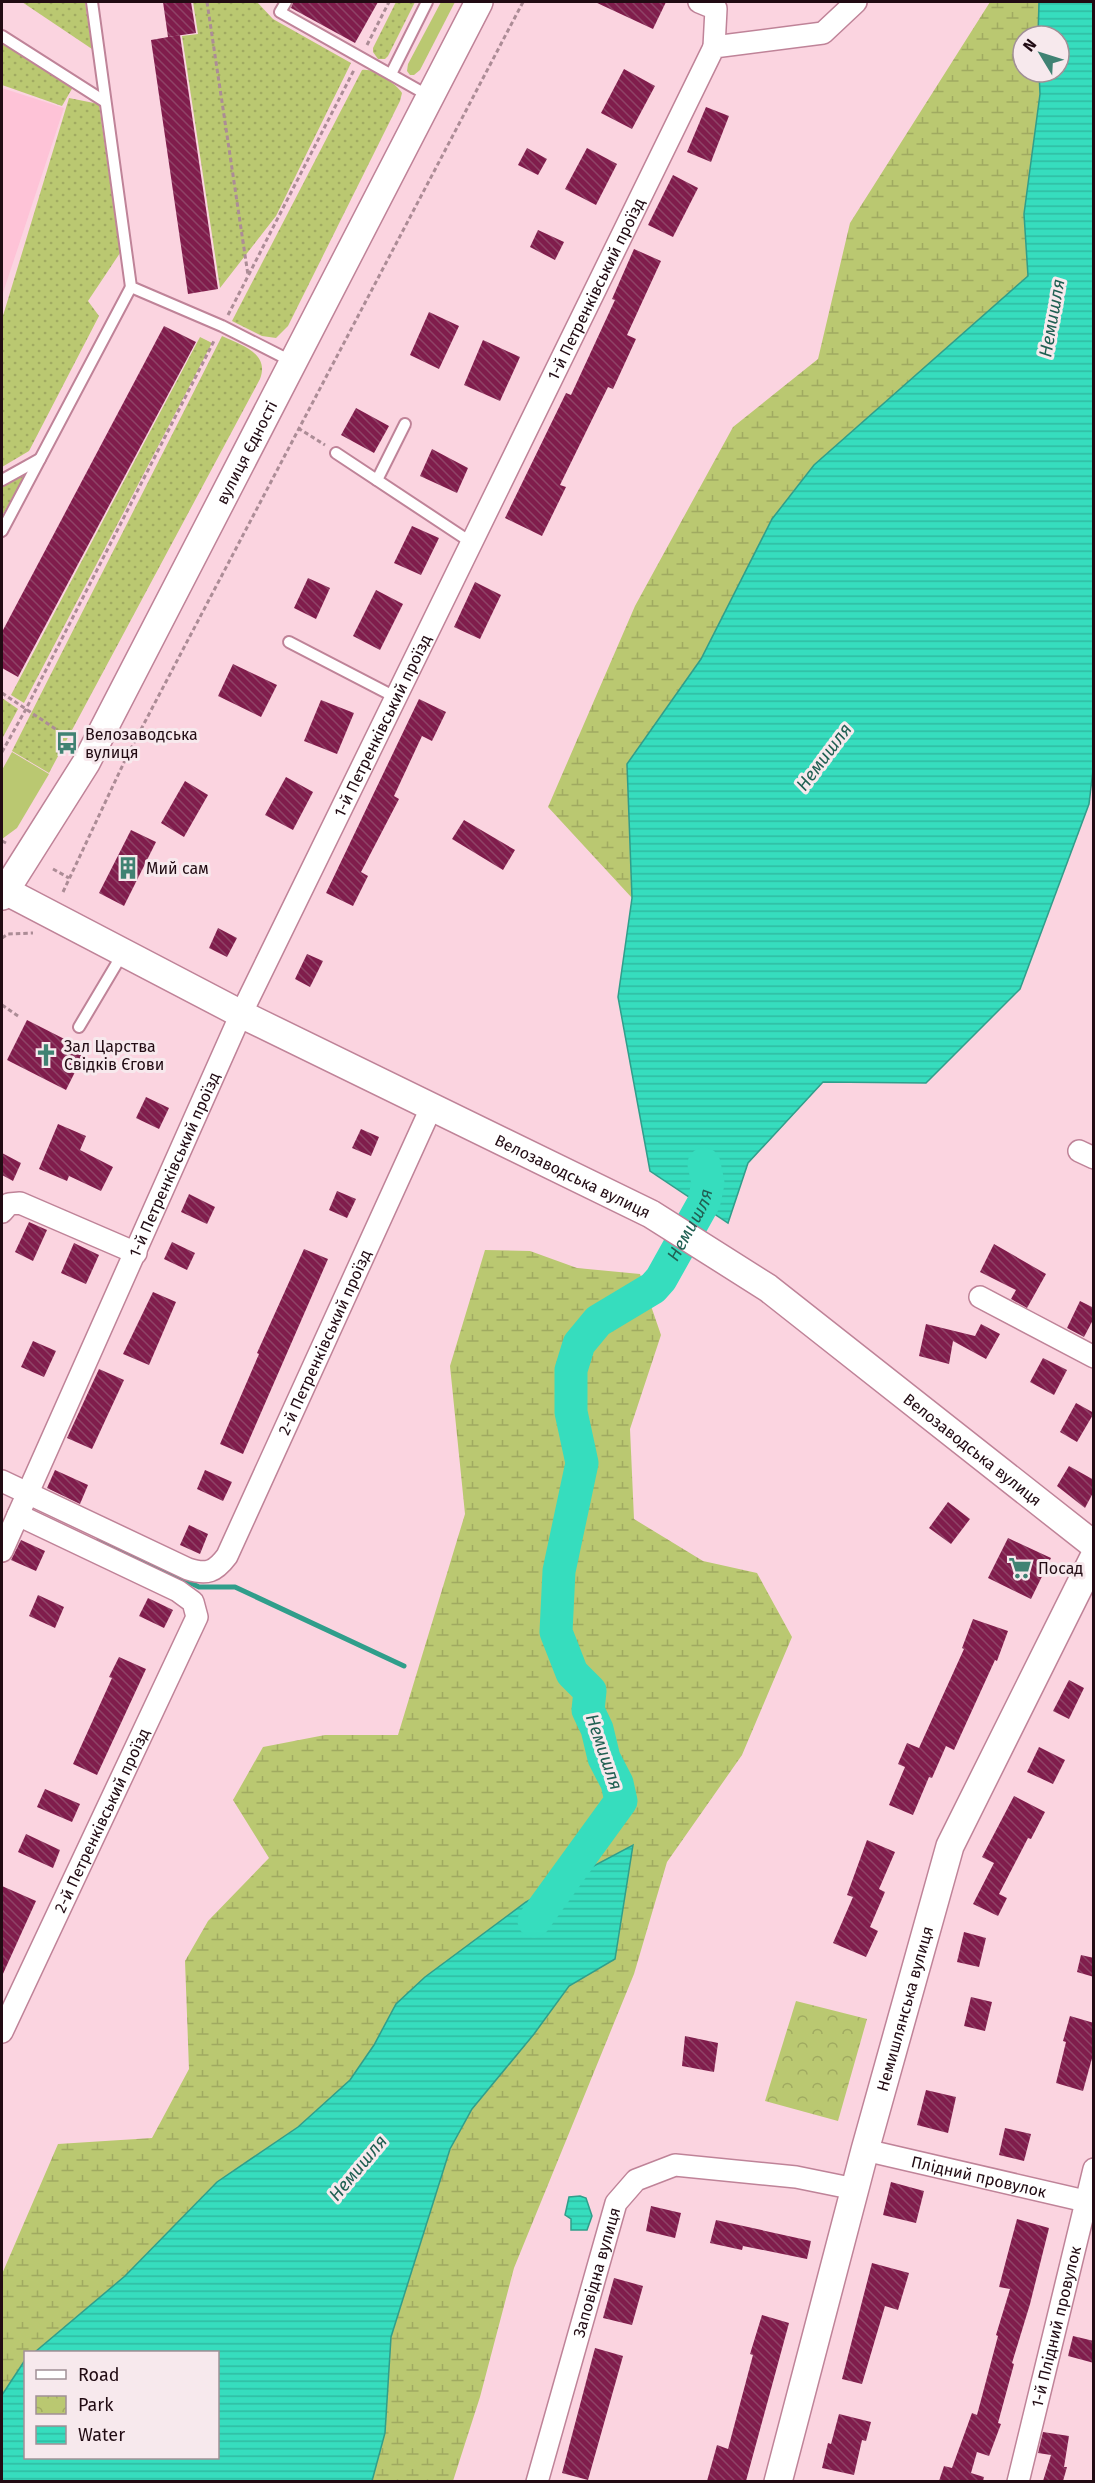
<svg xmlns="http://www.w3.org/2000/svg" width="1095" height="2483" viewBox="0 0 1095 2483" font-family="'Fira Sans',sans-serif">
<defs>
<pattern id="wetland-marsh" width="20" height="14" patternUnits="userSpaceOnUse" patternTransform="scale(1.5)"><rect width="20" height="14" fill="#bac871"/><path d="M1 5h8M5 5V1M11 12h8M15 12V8" fill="none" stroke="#a0aa61"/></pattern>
<pattern id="park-crowns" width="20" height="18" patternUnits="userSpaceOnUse" patternTransform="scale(1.5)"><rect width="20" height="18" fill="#bac871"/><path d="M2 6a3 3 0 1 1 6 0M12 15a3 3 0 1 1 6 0" fill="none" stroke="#a0aa61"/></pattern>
<pattern id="garden-dots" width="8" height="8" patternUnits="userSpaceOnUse" patternTransform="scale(1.5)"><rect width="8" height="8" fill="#bac871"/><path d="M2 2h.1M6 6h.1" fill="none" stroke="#a0aa61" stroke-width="1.8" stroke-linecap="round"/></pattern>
<pattern id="water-rules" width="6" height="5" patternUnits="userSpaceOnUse" patternTransform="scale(1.5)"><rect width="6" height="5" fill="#36ddbe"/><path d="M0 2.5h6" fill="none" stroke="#2fbca2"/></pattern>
<pattern id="building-back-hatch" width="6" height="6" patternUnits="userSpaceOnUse" patternTransform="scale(1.5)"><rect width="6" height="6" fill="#801d4c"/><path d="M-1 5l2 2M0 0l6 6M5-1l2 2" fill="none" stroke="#8f4367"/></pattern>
</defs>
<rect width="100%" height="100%" fill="#fbd4e0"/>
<polygon fill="#fec3d7" points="2,88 64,108 2,296"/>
<g fill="#bac871">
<polygon points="441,2 455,2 420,70 414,75 410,75 407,71 408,64"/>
<polygon points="12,752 49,774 17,828 2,839 2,770"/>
</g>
<g fill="url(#wetland-marsh)">
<polygon points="990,2 1039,2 1038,36 1023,36 1023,72 1039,72 1040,94 1024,214 1028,276 815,465 701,659 627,764 632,898 548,807 635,606 733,427 818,359 850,223"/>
<polygon points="485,1250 530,1251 577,1268 640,1274 661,1335 630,1429 634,1519 703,1561 757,1573 792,1637 742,1755 667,1862 634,1974 514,2268 480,2397 453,2481 372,2481 385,2433 391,2337 450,2149 472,2109 534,2034 569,1986 615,1959 632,1845 374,2045 351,2080 298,2127 217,2182 125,2276 35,2352 26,2352 25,2360 2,2395 2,2274 58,2144 152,2138 189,2069 185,1961 208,1921 269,1858 233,1800 263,1747 325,1735 398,1735 465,1514 450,1366"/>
</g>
<polygon fill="url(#park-crowns)" points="796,2001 867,2019 838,2121 765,2101"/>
<g fill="url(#garden-dots)">
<polygon points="22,2 85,2 92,49"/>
<polygon points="193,2 257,2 273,19 351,63 276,216 220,288 182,36 198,34"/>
<polygon points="396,2 415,2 388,56 385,59 378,59 373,52 373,48"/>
<polygon points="2,42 73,87 62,106 2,85"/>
<path d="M362,70c12,-2 33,13 40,23l-2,8 -112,225 -12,12 -14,-2 -30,-15z"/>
<polygon points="69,98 99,104 120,253 88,301 99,316 29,451 2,467 2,319"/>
<path d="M222,336c19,9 48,17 38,43l-211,394 -37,-22z"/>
<polygon points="200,337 212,343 24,703 11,695"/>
<polygon points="25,475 2,516 2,487"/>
<polygon points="2,698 18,709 2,739"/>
</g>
<g fill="url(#water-rules)" stroke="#309e8b" stroke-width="1.5">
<polygon points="1039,2 1093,2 1094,762 1089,804 1020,989 926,1083 823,1082 748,1163 728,1223 650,1171 618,997 632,898 627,764 701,659 772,519 814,465 1028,276 1024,214 1040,94 1039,72 1059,72 1059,36 1038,36"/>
<polygon points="633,1845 615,1959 569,1986 534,2034 472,2109 450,2149 391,2337 385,2433 372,2481 2,2481 2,2395 25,2360 26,2458 218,2458 218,2352 35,2352 125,2276 217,2182 298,2127 350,2080 374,2045 396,2004 425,1977 526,1902"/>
<polygon points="580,2196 586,2198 592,2216 587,2230 571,2230 571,2219 565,2215 569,2197"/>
</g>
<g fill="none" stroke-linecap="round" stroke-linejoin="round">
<polyline stroke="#309e8b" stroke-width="5" points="99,1538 199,1587 235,1587 404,1666"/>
<path stroke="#36ddbe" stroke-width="33" id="s1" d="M534,1921l87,-120 -4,-18 -13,-25 -7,-29 -9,-19 2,-19 -18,-18 -16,-41 3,-61 23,-108 -11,-51v-42l8,-26 19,-23 55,-33 8,-9 43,-77 4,-19 -4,-19"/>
</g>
<g fill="url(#building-back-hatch)">
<polygon points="163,2 191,2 196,33 168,37"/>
<polygon points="293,2 378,2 355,43 291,8"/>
<polygon points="595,2 666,2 653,29"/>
<polygon points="180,35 218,289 188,294 151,40"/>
<polygon points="624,69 655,86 632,129 601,113"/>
<polygon points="706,107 729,116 711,162 687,152"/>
<polygon points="527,148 547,159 538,175 518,165"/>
<polygon points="587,148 617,164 596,205 565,189"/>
<polygon points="673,175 698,188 673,237 648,225"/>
<polygon points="538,230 564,242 555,260 530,247"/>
<polygon points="634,249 661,261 627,335 636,339 613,389 608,387 560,485 566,487 542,536 505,518 566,393 571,395 615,300 612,299"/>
<polygon points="429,312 459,326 439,369 410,355"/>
<polygon points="164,326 196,342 18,677 2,668 2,632"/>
<polygon points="483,340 520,357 500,401 464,385"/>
<polygon points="356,408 389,426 374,453 341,435"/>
<polygon points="432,449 468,468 457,493 420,476"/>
<polygon points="412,526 439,538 421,575 394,563"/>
<polygon points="308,578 330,588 316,619 294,608"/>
<polygon points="475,582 501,595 480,639 454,627"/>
<polygon points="376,590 403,604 380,650 353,636"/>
<polygon points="233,664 277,685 261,717 218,696"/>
<polygon points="419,699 446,712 432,741 422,736 394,796 399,799 361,872 368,876 353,906 326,893"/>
<polygon points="321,700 354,713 337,754 304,741"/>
<polygon points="286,777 313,792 293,830 265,815"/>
<polygon points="185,781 208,795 184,837 161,823"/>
<polygon points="464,820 515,850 503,870 452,839"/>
<polygon points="131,830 156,842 124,906 99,893"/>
<polygon points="218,928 237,938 227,957 209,948"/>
<polygon points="307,954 323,961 310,987 295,979"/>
<polygon points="27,1020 86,1050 66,1090 7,1060"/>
<polygon points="146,1097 169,1108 159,1129 136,1118"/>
<polygon points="58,1124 86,1136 80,1150 113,1167 101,1191 69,1176 67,1181 39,1169"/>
<polygon points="361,1129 379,1137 371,1156 352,1148"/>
<polygon points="2,1153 21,1163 13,1181 2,1175"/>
<polygon points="337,1191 356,1199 347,1218 329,1210"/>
<polygon points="189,1194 215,1207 207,1224 181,1212"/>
<polygon points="29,1222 47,1230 33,1261 15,1252"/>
<polygon points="172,1242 195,1253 187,1270 164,1259"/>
<polygon points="74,1243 99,1255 86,1284 61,1273"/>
<polygon points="994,1244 1046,1274 1027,1308 1011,1299 1016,1290 980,1272"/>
<polygon points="304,1249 328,1259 243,1454 220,1444 259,1354 257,1353"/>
<polygon points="153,1292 176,1302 149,1365 123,1354"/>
<polygon points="1080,1301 1094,1308 1094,1318 1084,1337 1067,1328"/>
<polygon points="926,1324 975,1336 981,1324 1000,1334 986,1359 953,1341 949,1364 919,1356"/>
<polygon points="33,1341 56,1351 44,1377 21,1367"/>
<polygon points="1043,1358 1067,1370 1054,1395 1030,1382"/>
<polygon points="99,1369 124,1380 92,1449 67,1438"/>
<polygon points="1076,1403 1094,1413 1077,1442 1060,1432"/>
<polygon points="1069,1466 1094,1480 1094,1491 1085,1508 1057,1486"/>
<polygon points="55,1470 88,1485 80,1504 47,1488"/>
<polygon points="205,1470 232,1482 223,1501 197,1489"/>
<polygon points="948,1502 970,1519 951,1544 929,1528"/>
<polygon points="189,1525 208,1534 200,1554 180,1545"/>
<polygon points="1008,1538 1051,1558 1031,1599 988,1578"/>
<polygon points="21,1540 45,1551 36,1571 11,1560"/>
<polygon points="38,1595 64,1607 55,1628 29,1616"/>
<polygon points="148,1598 173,1610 164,1628 139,1616"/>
<polygon points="973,1619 1008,1631 997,1661 995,1660 954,1750 946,1746 932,1778 929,1777 913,1815 889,1805 905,1767 898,1764 907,1743 919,1748 964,1649 962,1648"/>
<polygon points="119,1657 146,1669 97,1775 73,1764 112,1678 109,1677"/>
<polygon points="1069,1680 1084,1688 1069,1719 1053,1711"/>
<polygon points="1039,1747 1065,1760 1053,1784 1027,1772"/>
<polygon points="45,1789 80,1804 72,1822 37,1807"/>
<polygon points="1014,1796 1045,1812 1031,1839 1028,1838 999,1894 1007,1898 998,1916 973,1904 994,1863 982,1857"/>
<polygon points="26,1834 60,1850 53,1868 18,1852"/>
<polygon points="867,1840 895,1852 879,1889 885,1892 870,1927 878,1931 866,1957 833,1943 853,1897 847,1895"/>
<polygon points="2,1886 36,1901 2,1976"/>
<polygon points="964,1932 986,1938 979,1967 957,1962"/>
<polygon points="1081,1955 1094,1958 1094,1977 1077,1972"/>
<polygon points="971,1997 992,2002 985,2031 964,2026"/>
<polygon points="1070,2016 1094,2023 1094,2051 1083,2091 1056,2083 1066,2042 1063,2041"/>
<polygon points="685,2036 718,2043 714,2072 682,2066"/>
<polygon points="926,2090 956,2097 948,2133 917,2125"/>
<polygon points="1005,2128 1031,2134 1024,2161 999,2155"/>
<polygon points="891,2182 924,2191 916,2223 883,2215"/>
<polygon points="651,2206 681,2213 675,2238 646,2231"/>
<polygon points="1017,2219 1049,2228 1030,2304 1012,2363 1014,2364 998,2423 1001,2424 989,2456 977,2452 971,2473 984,2477 983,2481 939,2481 944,2466 952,2468 972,2413 977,2415 998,2336 996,2335 1010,2289 999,2287"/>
<polygon points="716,2220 811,2241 807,2259 743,2246 742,2250 710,2243"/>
<polygon points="872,2263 909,2273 898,2310 885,2306 862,2384 842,2379"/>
<polygon points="614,2278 643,2286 632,2325 603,2318"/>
<polygon points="762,2315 789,2323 746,2481 707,2481 717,2445 728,2449 753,2355 750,2354"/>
<polygon points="1073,2336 1094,2341 1094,2363 1068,2356"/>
<polygon points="595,2348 623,2356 588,2480 562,2473"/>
<polygon points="839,2414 871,2422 866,2441 862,2440 854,2475 822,2468 828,2443 831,2444"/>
<polygon points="1043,2432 1069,2436 1064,2467 1067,2467 1063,2481 1043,2481 1051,2455 1038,2453"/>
</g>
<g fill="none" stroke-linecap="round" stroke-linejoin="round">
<g stroke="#bf8398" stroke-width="14">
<g id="service">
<polyline points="92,2 131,287 222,326 293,362"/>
<polyline points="286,2 280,12 429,96"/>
<polyline points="2,36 104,101"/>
<polyline points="391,74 427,2"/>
<polyline points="336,453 472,543"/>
<polyline points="2,480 40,459"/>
<polyline points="377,480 405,424"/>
<polyline points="2,531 131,287"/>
<polyline points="289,642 397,698"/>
<polyline points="79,1027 123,953"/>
</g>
</g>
<g stroke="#bf8398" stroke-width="24">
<g id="minor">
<polyline points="699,2 716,9 714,47"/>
<polyline points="1079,1151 1094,1158"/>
<polyline points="2,1212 9,1204 20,1203 136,1253"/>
<polyline points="980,1297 1094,1357"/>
<path id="s2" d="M2,1481l186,88c19,6 27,3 39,-13l204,-448"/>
<path id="s3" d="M2,1551l239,-537 473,-967 109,-14 33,-31"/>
<path id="s4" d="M2,2032l195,-415 -4,-15 -15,-11 -160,-76"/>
<path id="s5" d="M865,2150l229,53"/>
<path id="s6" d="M537,2482l79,-279 20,-23 39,-15 121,12 59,12"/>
<path id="s7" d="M1018,2482l76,-313"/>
</g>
</g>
<g stroke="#bf8398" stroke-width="30">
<g id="tertiary">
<path id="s8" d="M2,889l239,125 410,200 117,74 326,257"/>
<path id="s9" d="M2,896l84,-133 393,-761"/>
<path id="s10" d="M778,2482l87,-332 85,-304 144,-289"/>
</g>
</g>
<g stroke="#ac8c96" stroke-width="3" stroke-dasharray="4.5 3" stroke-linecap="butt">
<polyline points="207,2 248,275"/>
<polyline points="367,45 389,2"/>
<polyline points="228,315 354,70"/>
<polyline points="298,428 325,445"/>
<polyline points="2,693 66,736"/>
<polyline points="2,752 26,709 215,339"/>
<polyline points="2,841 8,844"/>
<polyline points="53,869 69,878"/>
<polyline points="63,892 127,756 523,2"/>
<polyline points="2,938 8,934 33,933"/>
<polyline points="2,1005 18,1016"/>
</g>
<use href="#service" stroke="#fff" stroke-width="10"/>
<use href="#minor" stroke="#fff" stroke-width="21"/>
<use href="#tertiary" stroke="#fff" stroke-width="27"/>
</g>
<defs>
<g id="bus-bare" transform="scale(1.8)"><path d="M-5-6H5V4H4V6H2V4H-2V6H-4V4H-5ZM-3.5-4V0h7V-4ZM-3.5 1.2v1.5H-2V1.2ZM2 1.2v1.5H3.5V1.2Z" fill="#408273" stroke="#f7e9ed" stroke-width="2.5" paint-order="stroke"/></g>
<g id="building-bare" transform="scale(1.8)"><path d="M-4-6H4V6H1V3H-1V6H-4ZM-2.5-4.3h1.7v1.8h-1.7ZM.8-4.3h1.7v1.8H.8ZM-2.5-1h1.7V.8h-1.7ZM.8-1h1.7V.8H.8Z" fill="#408273" stroke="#f7e9ed" stroke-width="2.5" paint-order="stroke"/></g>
<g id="church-bare" transform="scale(1.8)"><path d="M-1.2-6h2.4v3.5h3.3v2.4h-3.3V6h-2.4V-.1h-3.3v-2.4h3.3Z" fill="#408273" stroke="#f7e9ed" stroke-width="2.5" paint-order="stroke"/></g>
<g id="supermarket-bare" transform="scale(1.8)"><path d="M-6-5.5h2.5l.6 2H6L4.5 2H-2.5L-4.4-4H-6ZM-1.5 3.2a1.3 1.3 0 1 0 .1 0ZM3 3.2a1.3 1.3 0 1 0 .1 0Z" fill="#408273" stroke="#f7e9ed" stroke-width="2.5" paint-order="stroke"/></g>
</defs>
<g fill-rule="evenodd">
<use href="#bus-bare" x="67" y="743"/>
<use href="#building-bare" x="128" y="868"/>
<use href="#church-bare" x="46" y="1055"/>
<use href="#supermarket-bare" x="1020" y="1568"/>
</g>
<g text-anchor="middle" stroke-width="6" stroke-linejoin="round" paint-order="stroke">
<g font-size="16" fill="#210b13" stroke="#f7e9ed">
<text dy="6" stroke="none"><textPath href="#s3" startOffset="1395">1-й Петренківський проїзд</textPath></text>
<text dy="6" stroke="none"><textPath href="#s9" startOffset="507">вулиця Єдності</textPath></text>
<text dy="6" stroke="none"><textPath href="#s3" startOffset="909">1-й Петренківський проїзд</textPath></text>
<text dy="6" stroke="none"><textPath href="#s3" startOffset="423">1-й Петренківський проїзд</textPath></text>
<text dy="6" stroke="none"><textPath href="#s8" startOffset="639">Велозаводська вулиця</textPath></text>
<text dy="6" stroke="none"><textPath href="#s2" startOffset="486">2-й Петренківський проїзд</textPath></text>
<text dy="6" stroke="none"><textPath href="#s8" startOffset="1125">Велозаводська вулиця</textPath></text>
<text dy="6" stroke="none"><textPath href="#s4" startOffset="234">2-й Петренківський проїзд</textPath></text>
<text dy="6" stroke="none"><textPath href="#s10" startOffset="490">Немишлянська вулиця</textPath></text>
<text dy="6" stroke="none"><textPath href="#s5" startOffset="117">Плідний провулок</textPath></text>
<text dy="6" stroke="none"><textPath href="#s6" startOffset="218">Заповідна вулиця</textPath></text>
<text dy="6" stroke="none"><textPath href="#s7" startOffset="160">1-й Плідний провулок</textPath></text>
</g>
<g font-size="16" fill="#210b13" stroke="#f7e9ed" text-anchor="start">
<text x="85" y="740">Велозаводська<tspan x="85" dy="18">вулиця</tspan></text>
<text x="146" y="874">Мий сам</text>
<text x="64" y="1052">Зал Царства<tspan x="64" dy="18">Свідків Єгови</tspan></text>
<text x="1038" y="1574">Посад</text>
</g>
<g font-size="18" font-style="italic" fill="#216053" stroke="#f7e9ed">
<text transform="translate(1052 318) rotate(-80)" y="6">Немишля</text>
<text transform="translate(824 757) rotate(-53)" y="6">Немишля</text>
<text dy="6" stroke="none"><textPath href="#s1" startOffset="795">Немишля</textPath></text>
<text transform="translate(604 1752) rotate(71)" y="6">Немишля</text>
<text transform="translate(358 2168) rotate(-50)" y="6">Немишля</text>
</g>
</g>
<rect width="1095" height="2483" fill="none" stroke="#210b13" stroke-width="6"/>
<rect x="24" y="2351" width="195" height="108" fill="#f7e9ed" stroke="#a19096" stroke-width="1.5"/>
<rect x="36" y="2370" width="30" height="9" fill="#ffffff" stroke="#a19096" stroke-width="1.5"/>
<text x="78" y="2381" font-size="18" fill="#210b13">Road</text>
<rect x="36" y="2396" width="30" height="18" fill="url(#park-crowns)" stroke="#a19096" stroke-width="1.5"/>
<text x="78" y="2411" font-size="18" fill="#210b13">Park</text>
<rect x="36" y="2426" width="30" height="18" fill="url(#water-rules)" stroke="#a19096" stroke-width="1.5"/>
<text x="78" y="2441" font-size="18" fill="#210b13">Water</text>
<g transform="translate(1041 54) rotate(308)"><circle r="28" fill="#f7e9ed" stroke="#a19096" stroke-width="1.5"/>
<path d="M0-4.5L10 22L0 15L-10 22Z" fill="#408273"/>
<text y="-9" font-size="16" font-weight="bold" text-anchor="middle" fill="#210b13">N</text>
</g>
</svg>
